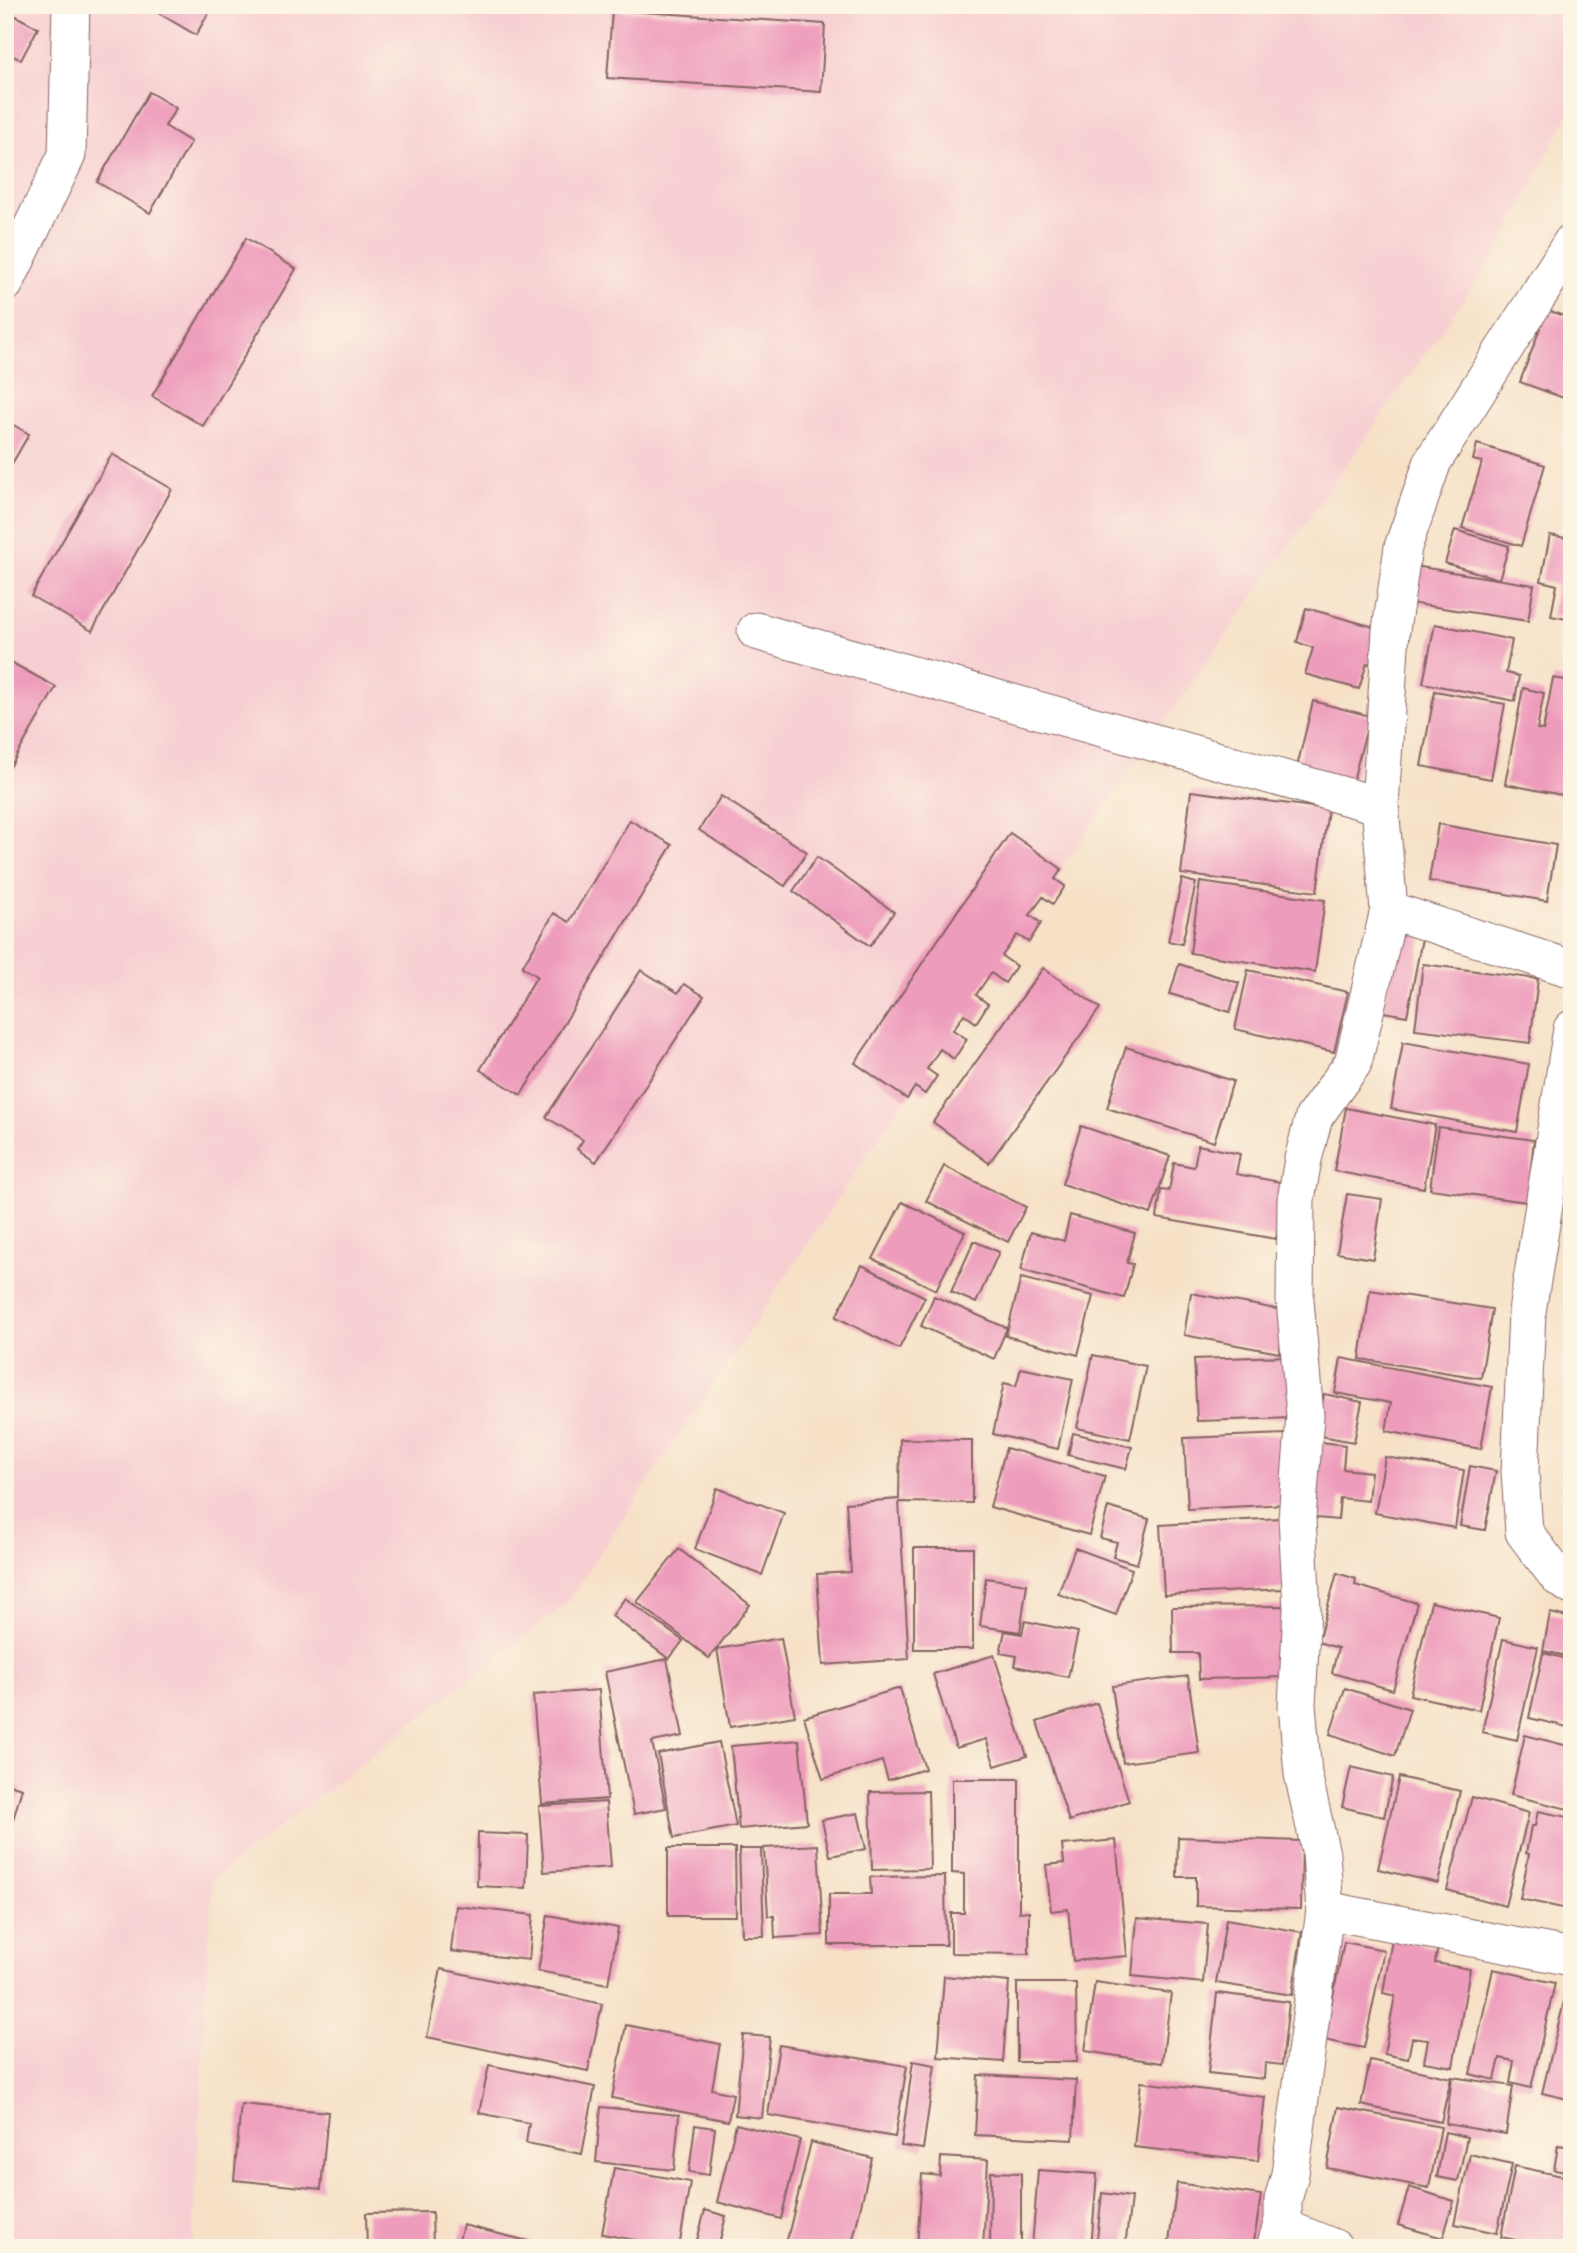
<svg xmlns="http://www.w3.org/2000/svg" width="1577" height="2253" viewBox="0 0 1577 2253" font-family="'Libre Caslon Text',serif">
<rect width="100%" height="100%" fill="#fcf5e5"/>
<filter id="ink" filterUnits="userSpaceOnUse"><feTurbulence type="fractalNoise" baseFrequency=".0143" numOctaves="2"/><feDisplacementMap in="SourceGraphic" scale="14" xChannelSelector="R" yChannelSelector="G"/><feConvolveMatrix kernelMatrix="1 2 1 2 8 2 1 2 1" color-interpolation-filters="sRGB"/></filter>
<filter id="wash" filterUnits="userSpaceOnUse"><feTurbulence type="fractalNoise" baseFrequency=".00686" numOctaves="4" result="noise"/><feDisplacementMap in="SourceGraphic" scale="28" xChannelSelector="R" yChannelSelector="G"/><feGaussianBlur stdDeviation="1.57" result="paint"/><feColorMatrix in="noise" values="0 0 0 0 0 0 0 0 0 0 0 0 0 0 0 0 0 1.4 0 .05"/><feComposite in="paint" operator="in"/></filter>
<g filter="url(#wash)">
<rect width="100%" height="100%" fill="#f6e1c7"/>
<polygon fill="#f7cfd2" points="5,5 1572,5 1572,107 1497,252 1026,918 566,1604 212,1880 193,2248 5,2248"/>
<g id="blocks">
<g fill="#ee9cbc">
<polygon points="145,5 213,5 196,35"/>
<polygon points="5,10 38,28 21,60 5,52"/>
<polygon points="612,10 825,24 821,92 607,78"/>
<polygon points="149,92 176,108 165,126 191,142 150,213 97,182"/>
<polygon points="246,238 296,269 203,426 152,396"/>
<polygon points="1547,310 1572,319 1572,401 1520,382"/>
<polygon points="5,420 29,434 5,476"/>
<polygon points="1477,444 1545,465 1521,546 1462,528 1482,462 1473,460"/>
<polygon points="112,454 172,489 92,631 31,596"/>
<polygon points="1455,530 1509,546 1499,579 1445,563"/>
<polygon points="1550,535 1571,539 1572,620 1551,616 1557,585 1541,581"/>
<polygon points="1414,566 1534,585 1528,621 1409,603"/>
<polygon points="1306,608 1381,629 1370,664 1367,663 1359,689 1305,674 1313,648 1297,642"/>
<polygon points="1435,624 1512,640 1506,673 1519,676 1515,701 1423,683"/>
<polygon points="5,659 56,687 5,776"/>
<polygon points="1553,678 1572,681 1572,797 1505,784 1523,688 1544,693 1537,729 1543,730"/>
<polygon points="1435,691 1505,704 1491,779 1421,766"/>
<polygon points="1313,701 1370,716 1353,781 1297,767"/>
<polygon points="1191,791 1328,809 1317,892 1181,874"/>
<polygon points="721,796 807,852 785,886 699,830"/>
<polygon points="630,820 672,845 521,1095 480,1070 537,976 522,967 554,913 569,922"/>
<polygon points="1438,824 1556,845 1547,901 1429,881"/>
<polygon points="1010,833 1062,869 1055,879 1065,886 1053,904 1043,897 1030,915 1041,923 1029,942 1017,935 1002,956 1016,966 1005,983 991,973 976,995 988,1004 976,1023 964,1014 953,1030 967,1039 954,1059 940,1049 927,1069 937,1076 925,1094 915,1087 907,1099 855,1063"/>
<polygon points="817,857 894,912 870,946 793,891"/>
<polygon points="1182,879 1196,883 1182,944 1168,941"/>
<polygon points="1200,882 1325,900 1315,972 1190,953"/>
<polygon points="1401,924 1424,928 1407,1016 1383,1012"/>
<polygon points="1179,964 1239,983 1230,1012 1170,994"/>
<polygon points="1423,964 1538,979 1530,1043 1415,1029"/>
<polygon points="1043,968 1100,1008 989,1163 933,1122"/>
<polygon points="641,970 678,993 684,984 704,996 596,1162 577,1149 583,1140 546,1117"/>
<polygon points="1248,970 1348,992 1334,1052 1235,1029"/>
<polygon points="1403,1042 1529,1064 1517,1132 1391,1109"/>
<polygon points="1126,1047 1233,1081 1214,1142 1107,1108"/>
<polygon points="1346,1108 1435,1125 1424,1188 1334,1171"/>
<polygon points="1081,1126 1170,1156 1151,1214 1062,1184"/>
<polygon points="1438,1127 1534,1140 1527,1202 1430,1189"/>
<polygon points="1198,1145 1240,1154 1236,1174 1286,1183 1276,1239 1157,1218 1161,1190 1169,1191 1174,1163 1194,1167"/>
<polygon points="944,1166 1026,1207 1008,1242 926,1201"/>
<polygon points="1347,1194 1382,1199 1373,1259 1337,1253"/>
<polygon points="902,1202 965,1232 936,1290 873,1259"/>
<polygon points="1070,1215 1135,1233 1127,1263 1133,1264 1124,1298 1021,1270 1031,1232 1064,1241"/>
<polygon points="974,1241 999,1252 976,1303 951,1292"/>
<polygon points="862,1265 925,1297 899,1349 836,1317"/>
<polygon points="1021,1278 1093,1296 1078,1355 1006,1336"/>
<polygon points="1370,1290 1492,1309 1481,1378 1360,1359"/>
<polygon points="1191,1293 1287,1311 1279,1353 1184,1335"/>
<polygon points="934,1296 1007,1328 994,1359 921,1326"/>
<polygon points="1093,1355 1146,1366 1130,1439 1077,1428"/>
<polygon points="1290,1356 1292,1418 1197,1421 1194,1359"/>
<polygon points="1341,1358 1492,1387 1481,1449 1386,1431 1391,1403 1335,1393"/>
<polygon points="1021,1368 1073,1379 1058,1449 993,1434 1004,1383 1016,1386"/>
<polygon points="1324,1394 1362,1402 1354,1442 1316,1435"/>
<polygon points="1073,1433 1132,1447 1126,1469 1068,1455"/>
<polygon points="1286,1434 1290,1504 1188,1509 1184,1438"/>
<polygon points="900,1439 972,1440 972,1503 899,1502 909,1659 823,1665 817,1574 851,1572 846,1503 899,1499"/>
<polygon points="1312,1441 1345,1445 1343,1469 1371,1472 1368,1501 1340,1498 1338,1520 1305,1517"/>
<polygon points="1006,1448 1105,1476 1089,1535 990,1507"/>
<polygon points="1385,1457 1464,1470 1455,1528 1375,1513"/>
<polygon points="1470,1466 1496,1471 1485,1530 1460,1526"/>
<polygon points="717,1488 784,1513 762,1575 695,1549"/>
<polygon points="1108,1507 1149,1519 1137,1564 1113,1557 1117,1542 1100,1538"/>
<polygon points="1280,1518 1284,1589 1164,1595 1160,1525"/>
<rect x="914" y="1548" width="59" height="101"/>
<polygon points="1075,1548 1132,1569 1116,1615 1058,1594"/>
<polygon points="679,1549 750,1605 709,1658 637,1602"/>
<polygon points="1337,1573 1356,1579 1355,1585 1417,1603 1393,1690 1332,1673 1338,1648 1318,1642"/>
<polygon points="986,1578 1027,1584 1020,1632 980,1626"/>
<polygon points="625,1598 683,1641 669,1659 612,1616"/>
<polygon points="1431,1602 1499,1618 1479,1710 1410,1695"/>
<polygon points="1285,1606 1286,1677 1199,1679 1198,1653 1173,1653 1172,1607"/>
<polygon points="1550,1613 1572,1618 1572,1657 1543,1651"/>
<polygon points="1025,1621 1078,1632 1068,1677 1015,1666 1017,1656 1000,1653 1005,1631 1022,1634"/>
<polygon points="781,1638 795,1716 730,1727 717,1649"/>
<polygon points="1503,1639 1538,1647 1517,1740 1482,1732"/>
<polygon points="1543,1653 1572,1660 1572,1728 1529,1718"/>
<polygon points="994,1655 1027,1756 995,1766 986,1739 956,1748 933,1674"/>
<polygon points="667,1659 683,1736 652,1742 666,1808 634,1814 605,1672"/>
<polygon points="1188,1676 1199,1753 1123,1763 1112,1686"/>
<polygon points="900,1688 925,1769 888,1780 882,1761 823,1779 804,1717"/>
<polygon points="1345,1688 1410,1709 1395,1756 1330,1734"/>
<polygon points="599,1690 607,1799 542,1804 533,1695"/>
<polygon points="1097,1703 1129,1801 1069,1821 1037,1722"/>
<polygon points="1525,1735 1572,1747 1572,1810 1511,1795"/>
<polygon points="799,1740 807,1823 739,1829 731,1746"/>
<polygon points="719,1742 736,1826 674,1838 658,1754"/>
<polygon points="1351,1767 1393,1777 1384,1817 1342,1807"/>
<polygon points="1399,1777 1460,1791 1438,1883 1378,1869"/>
<polygon points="952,1779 1019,1779 1019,1912 1029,1911 1029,1954 951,1953 951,1913 964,1913 964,1874 952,1873"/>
<polygon points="5,1783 22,1788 6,1845 5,1845"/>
<polygon points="928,1791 930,1869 872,1870 870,1792"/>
<polygon points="1472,1797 1529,1813 1505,1906 1447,1890"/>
<polygon points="606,1802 611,1867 544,1872 539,1806"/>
<polygon points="1538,1811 1572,1818 1572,1910 1520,1899 1529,1854 1526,1853 1531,1826 1535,1826"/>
<polygon points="858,1813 866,1849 830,1856 822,1820"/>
<polygon points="478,1833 528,1835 526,1888 477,1886"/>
<polygon points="1178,1837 1302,1841 1301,1909 1196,1906 1196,1877 1177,1877"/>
<polygon points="1116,1840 1127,1956 1073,1961 1068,1909 1051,1911 1046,1865 1064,1863 1062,1845"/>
<polygon points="818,1845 823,1935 775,1938 774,1916 768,1916 764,1848"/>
<polygon points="668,1848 735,1848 736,1916 668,1916"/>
<polygon points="739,1849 761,1849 764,1936 742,1936"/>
<polygon points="945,1876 946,1945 829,1945 829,1894 871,1894 870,1877"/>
<polygon points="456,1906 533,1915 529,1960 451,1951"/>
<polygon points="548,1915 618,1928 608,1984 538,1971"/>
<polygon points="1137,1918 1208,1924 1203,1983 1132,1976"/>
<polygon points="1226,1919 1302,1932 1292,1995 1216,1983"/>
<polygon points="1392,1939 1438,1948 1435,1963 1470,1969 1453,2067 1424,2062 1428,2040 1412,2038 1408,2059 1384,2054 1395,1996 1383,1993"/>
<polygon points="1344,1942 1384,1950 1364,2048 1324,2040"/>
<polygon points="441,1969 602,2004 588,2071 427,2037"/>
<polygon points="1493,1969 1555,1983 1531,2088 1510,2083 1514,2061 1500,2058 1495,2080 1470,2074"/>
<polygon points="944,1976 1009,1982 1003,2062 938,2057"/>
<polygon points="1095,1982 1171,1993 1162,2063 1085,2051"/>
<polygon points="1017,1983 1076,1983 1077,2062 1017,2062"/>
<polygon points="1567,1989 1572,1990 1572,2100 1542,2093"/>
<polygon points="1217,1993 1289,2002 1282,2065 1265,2063 1264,2079 1208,2073"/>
<polygon points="626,2025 720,2044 712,2089 733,2094 728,2121 612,2098"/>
<polygon points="743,2035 770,2037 762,2118 735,2115"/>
<polygon points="779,2045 907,2066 895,2137 768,2115"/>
<polygon points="1370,2060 1451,2078 1441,2122 1361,2105"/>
<polygon points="913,2061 935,2065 923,2149 901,2146"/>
<polygon points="489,2065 595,2087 582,2154 526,2143 529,2123 479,2113"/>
<polygon points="978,2075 1076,2080 1073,2140 975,2135"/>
<polygon points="1452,2077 1513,2086 1506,2134 1446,2124"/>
<polygon points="1141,2082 1265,2097 1258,2161 1134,2147"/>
<polygon points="241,2104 328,2112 321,2189 234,2180"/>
<polygon points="601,2107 679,2115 674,2170 596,2162"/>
<polygon points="1338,2107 1441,2127 1429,2188 1327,2168"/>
<polygon points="736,2124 800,2140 781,2219 717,2202"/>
<polygon points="695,2125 715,2128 709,2175 689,2172"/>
<polygon points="1445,2132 1467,2137 1458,2181 1437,2177"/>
<polygon points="811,2142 872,2158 851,2248 785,2248"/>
<polygon points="1558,2145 1572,2147 1572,2173 1554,2170"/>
<polygon points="1470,2154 1512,2164 1497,2233 1455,2224"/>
<polygon points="941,2157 988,2160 983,2248 917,2248 922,2174 940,2176"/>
<polygon points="1515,2166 1572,2178 1572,2209 1564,2248 1554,2248 1501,2237"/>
<polygon points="614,2168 690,2182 679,2248 602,2234"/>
<polygon points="1038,2170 1097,2174 1091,2248 1032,2248"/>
<polygon points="991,2172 1021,2173 1021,2248 990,2248"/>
<polygon points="1177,2183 1261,2195 1253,2248 1212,2248 1169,2242"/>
<polygon points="1409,2187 1454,2201 1443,2238 1398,2225"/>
<polygon points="1102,2193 1131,2197 1125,2248 1096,2248"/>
<polygon points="705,2210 726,2216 718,2248 695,2248"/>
<polygon points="432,2212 433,2248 367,2248 366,2213"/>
<polygon points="463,2225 552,2247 552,2248 457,2248"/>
</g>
</g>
</g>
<g filter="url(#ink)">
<use href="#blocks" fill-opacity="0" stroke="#866362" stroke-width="2"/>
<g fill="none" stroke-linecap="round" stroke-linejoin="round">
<g stroke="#866362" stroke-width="39">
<g id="minor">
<polyline points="5,283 67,155 71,5"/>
<polyline points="756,631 1380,806"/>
<polyline points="1389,910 1572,969"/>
<polyline points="1572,1029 1527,1312 1520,1472 1524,1532 1558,1577 1572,1586"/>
<polyline points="1325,1910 1572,1957"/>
<polyline points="1283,2221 1292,2231 1334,2248"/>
<polyline points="1275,2248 1283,2221 1283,2200 1290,2174 1325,1910 1321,1854 1303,1774 1297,1705 1302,1609 1297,1518 1305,1416 1295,1300 1296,1200 1303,1159 1314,1117 1353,1063 1389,910 1380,806 1391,630 1403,547 1433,461 1572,242"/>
</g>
</g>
<use href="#minor" stroke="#fff" stroke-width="37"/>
</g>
</g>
<rect width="1577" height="2253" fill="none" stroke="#fcf5e5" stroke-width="28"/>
</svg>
